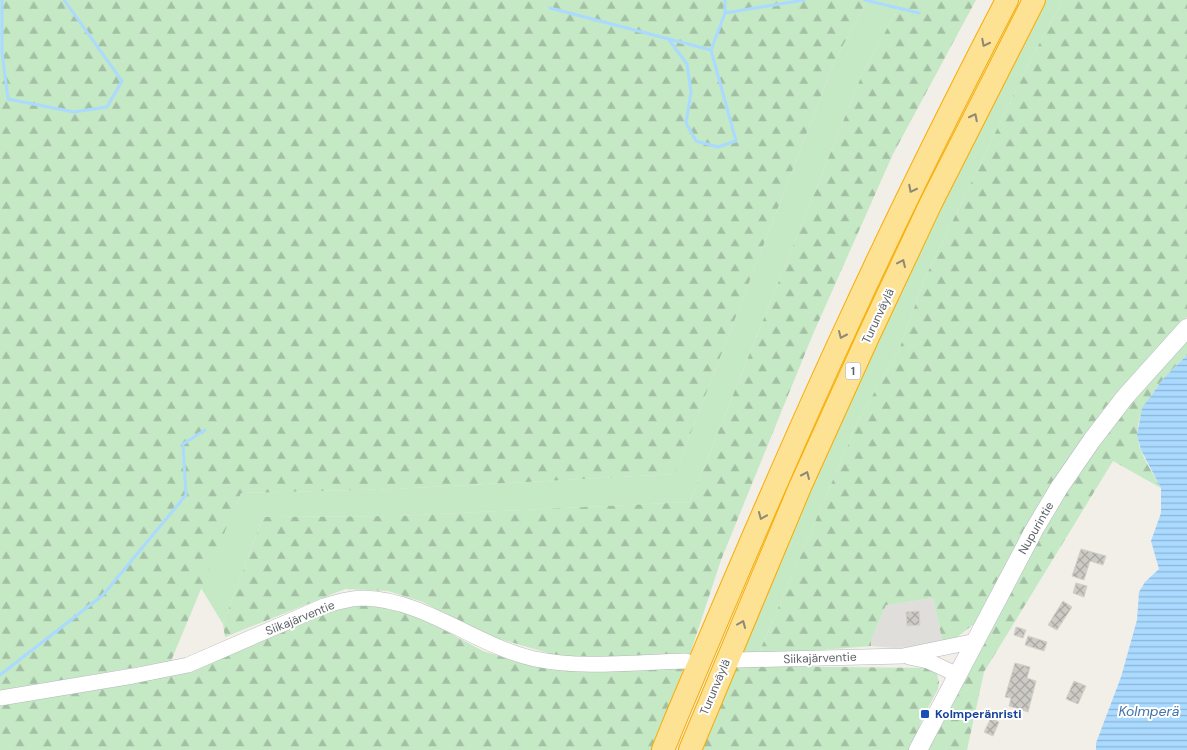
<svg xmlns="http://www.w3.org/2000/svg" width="1187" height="750" viewBox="0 0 1187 750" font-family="'DM Sans',sans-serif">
<defs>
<pattern id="forest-firs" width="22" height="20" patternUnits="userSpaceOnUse" patternTransform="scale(1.25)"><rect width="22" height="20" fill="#c5e8c5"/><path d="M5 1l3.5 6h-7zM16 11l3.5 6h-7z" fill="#a3c0a4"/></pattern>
<pattern id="water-rules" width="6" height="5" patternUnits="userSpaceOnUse" patternTransform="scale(1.25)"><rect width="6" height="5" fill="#aadaff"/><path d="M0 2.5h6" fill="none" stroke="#8eb4d2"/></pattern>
<pattern id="building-cross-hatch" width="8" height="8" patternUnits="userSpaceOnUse" patternTransform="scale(1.25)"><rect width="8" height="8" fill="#cccac5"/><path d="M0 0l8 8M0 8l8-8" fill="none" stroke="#a9a8a4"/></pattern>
</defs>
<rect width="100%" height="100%" fill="#f1efe8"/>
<polygon fill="#e0deda" points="933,598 943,643 924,647 893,648 871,646 871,640 886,605"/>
<g fill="#c5e8c5">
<polygon points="868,0 903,0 863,72 690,502 396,516 263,517 223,624 201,588 241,493 395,489 675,474 835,60"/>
<path d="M1046,0h17l-32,59 -106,219 -26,72 -40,69 -101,236 -16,-1c91,-222 191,-442 304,-654z"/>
</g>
<g fill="url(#forest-firs)">
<polygon points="0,0 868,0 835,60 675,474 395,489 241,493 171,661 0,691"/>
<polygon points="903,0 976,0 893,154 813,334 721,560 690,654 619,658 558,656 483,634 423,602 388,591 345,589 225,637 223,624 263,517 396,516 690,502 863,72"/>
<polygon points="1063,0 1187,0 1187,317 1109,408 1025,535 974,624 957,637 943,643 933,598 886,605 871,640 871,646 758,655 859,419 899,350 925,278 1031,59"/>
<path d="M1187,338v17c-24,24 -61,58 -46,96 5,13 14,25 20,37l-48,-27 -129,211 -17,78h-40c53,-101 102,-204 165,-299 28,-41 62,-76 95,-113z"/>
<polygon points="355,605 390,608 427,621 483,651 521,663 584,671 684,667 652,750 0,750 0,705 107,688 325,612"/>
<polygon points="735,666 930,668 937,674 939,682 938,689 922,719 913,750 702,750"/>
</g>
<polygon fill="url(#water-rules)" points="1187,355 1187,750 1096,750 1096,743 1121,677 1137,620 1139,592 1145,582 1159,569 1151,541 1161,513 1161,488 1141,450 1137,435 1142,408 1163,379"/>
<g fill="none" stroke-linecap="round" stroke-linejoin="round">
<g stroke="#aadaff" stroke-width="3">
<polyline points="2,0 2,52 8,99 74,112 107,107 122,81 64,0"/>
<polyline points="865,0 919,13"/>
<polyline points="550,8 711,50 736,141 718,147 696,141 686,123 691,92 687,64 669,40"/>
<polyline points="725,13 804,0"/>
<polyline points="711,50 725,13 725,0"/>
<polyline points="0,675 103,595 186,495 183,444 205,430"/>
</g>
</g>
<g fill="url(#building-cross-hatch)" stroke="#d6d1c6">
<polygon points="1081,549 1106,556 1103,565 1090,561 1084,580 1072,576"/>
<polygon points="1076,583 1087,586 1084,597 1073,593"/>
<polygon points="1063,601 1072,607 1057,630 1048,625"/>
<polygon points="919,611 920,625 907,626 906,612"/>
<polygon points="1016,627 1026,630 1023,638 1014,635"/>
<polygon points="1028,636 1047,642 1044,651 1025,645"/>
<polygon points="1015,663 1030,667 1027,678 1036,681 1028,712 1009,706 1011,698 1005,697"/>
<polygon points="1074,681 1086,686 1078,704 1066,699"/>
<polygon points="991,718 999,722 993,736 984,732"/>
</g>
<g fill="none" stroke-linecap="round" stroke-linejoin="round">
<g stroke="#b5b8bc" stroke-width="16">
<g id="tertiary">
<polyline points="909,657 928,661 958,675"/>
<polyline points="738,660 903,656 976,641"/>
<path d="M0,698l133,-22 55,-11 136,-59c13,-4 26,-8 40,-8 62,2 112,48 171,61 49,10 102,3 151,2"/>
</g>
</g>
<g stroke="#b6babf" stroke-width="19">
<polyline id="secondary" points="918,750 1034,530 1059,488 1092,440 1125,397 1187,328"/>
</g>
<g stroke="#f9ab00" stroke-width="24">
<g id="motorway">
<path d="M663,750l13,-32c55,-131 110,-261 170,-390 51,-111 105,-220 161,-328"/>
<polyline points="690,750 800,487 868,337 931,203 1034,0"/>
</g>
</g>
<use href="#tertiary" stroke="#fff" stroke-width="15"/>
<use href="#secondary" stroke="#fff" stroke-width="18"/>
<use href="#motorway" stroke="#fde293" stroke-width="22"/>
</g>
<defs><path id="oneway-chevron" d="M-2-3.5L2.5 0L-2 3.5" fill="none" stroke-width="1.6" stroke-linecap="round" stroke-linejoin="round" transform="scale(1.25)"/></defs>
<g stroke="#8e8975">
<use href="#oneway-chevron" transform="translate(985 43) rotate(117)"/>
<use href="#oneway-chevron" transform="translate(974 117) rotate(-63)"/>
<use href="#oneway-chevron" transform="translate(912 189) rotate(117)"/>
<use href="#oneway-chevron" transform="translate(902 263) rotate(-65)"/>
<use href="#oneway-chevron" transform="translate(842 335) rotate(114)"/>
<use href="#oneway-chevron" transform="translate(806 475) rotate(-66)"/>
<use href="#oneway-chevron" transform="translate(762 516) rotate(113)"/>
<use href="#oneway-chevron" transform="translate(742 624) rotate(-67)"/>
</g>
<rect fill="#1a4fb4" stroke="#fff" stroke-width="2" x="920" y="709" width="10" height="10" rx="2.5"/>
<g text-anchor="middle" stroke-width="4" stroke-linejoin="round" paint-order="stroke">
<rect fill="#fff" stroke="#8f9295" stroke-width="1" x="845.5" y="362.5" width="15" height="17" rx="4"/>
<g font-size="11" font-weight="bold" fill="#5f6368">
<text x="853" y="375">1</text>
</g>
<g font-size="12" fill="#5f6368" stroke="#fff">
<text transform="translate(878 316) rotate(-65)" y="4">Turunväylä</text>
<text transform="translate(1036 528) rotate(-60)" y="4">Nupurintie</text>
<text transform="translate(300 618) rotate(-22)" y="4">Siikajärventie</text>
<text transform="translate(820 658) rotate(-2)" y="4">Siikajärventie</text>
<text transform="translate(715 687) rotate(-67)" y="4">Turunväylä</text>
</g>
<g font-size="12" font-weight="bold" fill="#164399" stroke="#fff" text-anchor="start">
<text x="935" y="718">Kolmperänristi</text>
</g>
<g font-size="14" font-style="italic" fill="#4174aa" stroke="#fff">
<text x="1149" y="716">Kolmperä</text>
</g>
</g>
</svg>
